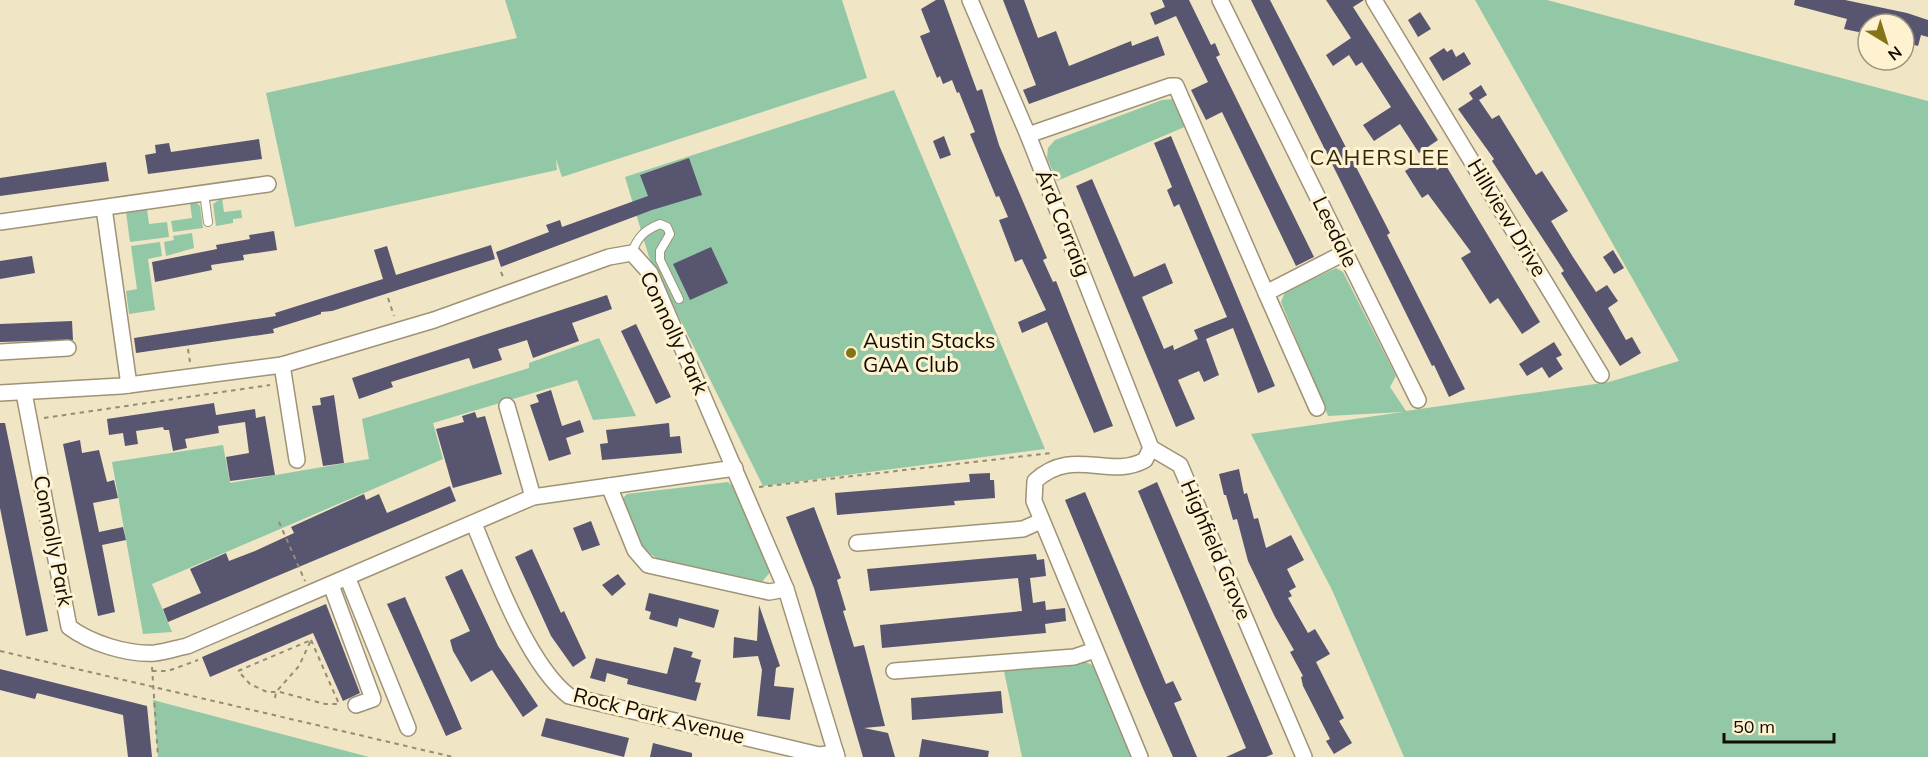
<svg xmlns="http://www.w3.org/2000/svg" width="1928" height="757" viewBox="0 0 1928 757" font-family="Mulish,sans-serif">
<rect width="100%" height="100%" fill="#f0e5c4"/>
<g fill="#93c8a7">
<polygon points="505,0 842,0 867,78 562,177 556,159 557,170 295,227 266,93 517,38"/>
<polygon points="1475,0 1547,0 1928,101 1928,757 1404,757 1332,590 1251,434 1403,412 1328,416 1281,302 1285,292 1336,268 1343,272 1396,376 1390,387 1406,411 1609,382 1679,361"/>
<polygon points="894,90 1045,449 763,486 649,257 625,177"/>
<polygon points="1173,99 1177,103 1187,126 1057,181 1047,158 1048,148 1055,140 1162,100"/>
<polygon points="222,198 224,212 241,210 242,218 233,219 233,223 216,226 213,204"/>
<polygon points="196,202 200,206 203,228 173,232 171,221 192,218 190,203"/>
<polygon points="147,209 149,224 167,222 169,237 130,242 126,212"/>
<polygon points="192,233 194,248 166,256 164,242 174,240 173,236"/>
<polygon points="160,242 162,256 148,259 155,310 129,314 126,291 137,289 131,246"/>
<polygon points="599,338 636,416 593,420 577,380 433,423 443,459 152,584 172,632 143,634 112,462 223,445 230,483 369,459 362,419 529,368 529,363"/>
<path d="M728,482l7,6 37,82 -11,13 -99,-22c-26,-12 -30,-37 -40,-62l5,-5z"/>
<polygon points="1083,661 1095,666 1133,757 1022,757 1004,671"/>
<polygon points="153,700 369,757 158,757"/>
</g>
<g fill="#575570">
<polygon points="936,0 944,0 977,91 982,89 999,145 1047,258 1043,260 1053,282 1056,281 1113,426 1094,433 1047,322 1022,333 1018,322 1046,310 1022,259 1015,262 999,220 1008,217 999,196 996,197 970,134 975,132 959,92 957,93 952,80 943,84 940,76 937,78 920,36 930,32 921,9"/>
<polygon points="1003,0 1024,0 1038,38 1056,31 1069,66 1131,41 1132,46 1158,36 1165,55 1029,104 1023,90 1036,85"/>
<polygon points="1162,0 1189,0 1211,45 1215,43 1220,55 1216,57 1314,257 1296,266 1222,112 1206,120 1191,90 1208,82 1176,16 1155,25 1150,13 1165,7"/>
<polygon points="1251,0 1270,0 1390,233 1387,235 1465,389 1449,397 1434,365 1432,366"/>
<polygon points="1326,0 1364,0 1353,7 1438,140 1419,153 1400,124 1374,141 1363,125 1391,107 1362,62 1356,66 1349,55 1333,66 1326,55 1351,38"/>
<polygon points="1795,0 1845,0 1907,13 1928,20 1928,37 1921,35 1918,46 1904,42 1904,24 1868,24 1868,34 1844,29 1847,19 1794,5"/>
<polygon points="1420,12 1431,29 1418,37 1408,20"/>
<polygon points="1444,48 1447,52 1452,49 1456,57 1464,52 1471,64 1443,81 1429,58"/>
<polygon points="1481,85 1487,95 1479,100 1492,119 1499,115 1536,175 1542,171 1568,211 1551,221 1573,257 1596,292 1607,285 1618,301 1608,308 1626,340 1632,337 1641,353 1620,366 1561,273 1564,271 1492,161 1494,159 1458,109 1473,99 1469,93"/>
<polygon points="944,136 951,155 940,159 933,141"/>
<polygon points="1171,136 1275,386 1258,393 1233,328 1206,339 1219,375 1204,382 1199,371 1178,380 1195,419 1176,427 1076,186 1092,179 1134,277 1165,263 1173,283 1142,297 1164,349 1173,345 1174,350 1198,339 1194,330 1227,317 1179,204 1174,207 1167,190 1172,187 1154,143"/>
<polygon points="259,139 262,159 148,174 145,155 156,153 155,145 169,143 171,152"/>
<polygon points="1428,156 1437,170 1445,164 1540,322 1522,334 1498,298 1490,304 1461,258 1471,252 1428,194 1422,198 1405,171"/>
<polygon points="689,158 702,195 652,210 501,267 496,252 549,232 546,225 560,220 562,227 648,196 640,175"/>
<polygon points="106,162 109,181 0,196 0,178"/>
<polygon points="274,231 277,250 243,255 244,260 211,265 212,270 155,282 152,262 217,249 216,245 250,239 249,235"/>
<polygon points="491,245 495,259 332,311 321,312 321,314 273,329 274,333 136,353 134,338 276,316 275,313 383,279 374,250 387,246 396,275"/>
<polygon points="711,247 728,283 690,300 673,264"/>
<polygon points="1613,250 1624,268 1614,274 1603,257"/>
<polygon points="32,256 35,273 0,279 0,261"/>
<polygon points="607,295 612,309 572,323 579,341 533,358 527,340 498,349 502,360 473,369 469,358 391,382 393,387 359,399 352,378"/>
<polygon points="72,321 73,340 0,342 0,324"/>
<polygon points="636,324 671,397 656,404 621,331"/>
<polygon points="1554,342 1562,355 1556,358 1563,369 1549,378 1542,367 1527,376 1519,364"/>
<polygon points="551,390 562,426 580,420 584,432 566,438 571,454 549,461 530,405 539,402 536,395"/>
<polygon points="334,395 344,463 323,466 312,406 321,405 320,398"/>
<polygon points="214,403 216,415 255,409 256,418 265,416 275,475 230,481 226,457 249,453 245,422 218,426 219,433 185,439 187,448 173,451 169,430 164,430 163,427 136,431 138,444 125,446 123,433 109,435 107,419"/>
<polygon points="475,412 477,418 485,416 502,474 453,488 436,429 464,422 462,416"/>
<polygon points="0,423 5,423 48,631 26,636 0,508"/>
<polygon points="669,423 670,437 680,436 682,453 602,460 600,444 608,443 606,430"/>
<polygon points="80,440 82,453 99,450 107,482 114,480 118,498 93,503 99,532 123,527 126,540 102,545 115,612 98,616 63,444"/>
<polygon points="1239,469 1244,494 1247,493 1254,519 1258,518 1266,548 1291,535 1304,560 1287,569 1296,587 1289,591 1292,596 1288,598 1308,633 1315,629 1330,654 1316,662 1344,718 1339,721 1352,743 1334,754 1326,741 1330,739 1303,686 1301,677 1303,676 1290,652 1294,650 1275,617 1248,561 1237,519 1233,520 1226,495 1224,495 1219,474"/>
<polygon points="990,473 990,480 994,480 995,498 954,501 955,505 837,515 835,493 970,482 969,474"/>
<polygon points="1157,482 1273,754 1266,757 1226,757 1246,748 1138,491"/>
<polygon points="450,486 456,501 168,622 163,609 201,593 190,569 226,553 229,561 255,551 294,533 291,527 364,494 366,500 379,494 387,513"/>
<polygon points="1085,492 1166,684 1173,681 1182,700 1174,703 1197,757 1173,757 1142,686 1065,500"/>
<polygon points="814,507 841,578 837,580 846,610 843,611 854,647 864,645 885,726 864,728 888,733 895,757 863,757 814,588 786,517"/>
<polygon points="591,521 600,545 582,551 573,528"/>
<polygon points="532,549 561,613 564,611 586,658 573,667 551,636 515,557"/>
<polygon points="1036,554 1037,560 1044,559 1046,576 1030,578 1033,603 1045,601 1046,610 1065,608 1066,621 1045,624 1046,633 882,648 880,625 1022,611 1018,578 870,591 867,569"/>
<polygon points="462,569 498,646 538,706 523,717 492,670 471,682 453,651 450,640 470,631 445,577"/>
<polygon points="618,574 626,584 612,596 602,585"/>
<polygon points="649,593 719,610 714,628 679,618 677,627 649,619 651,612 645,610"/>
<polygon points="405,597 462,729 446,736 387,604"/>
<polygon points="326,604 360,693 343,701 313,633 210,677 202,657"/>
<polygon points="759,605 780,666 776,668 774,686 794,688 790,720 757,716 762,670 758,656 733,658 734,637 757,641"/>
<polygon points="674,647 693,652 691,657 701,660 695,682 701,683 696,701 627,684 628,679 607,673 605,682 590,678 596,658 667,674"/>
<polygon points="0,669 147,706 152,757 128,757 123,715 37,693 35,699 0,690"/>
<polygon points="1001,691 1003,713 912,720 911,698"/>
<polygon points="546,718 629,738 624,757 541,736"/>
<polygon points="922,739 989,751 988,757 919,757"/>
<polygon points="653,743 692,753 692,757 650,757"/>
</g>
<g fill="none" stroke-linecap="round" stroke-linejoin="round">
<g stroke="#9e9375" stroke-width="10">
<g id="lane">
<polyline points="204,193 208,222"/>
<path d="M632,253c5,-16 13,-23 28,-29l7,3 3,7 -10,17v9l19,39"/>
</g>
</g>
<g stroke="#9e9375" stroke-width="18">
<g id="street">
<polyline points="970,0 1028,135 1151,448"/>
<polyline points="1220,0 1418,400"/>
<polyline points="1374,0 1601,375"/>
<polyline points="1028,135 1170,86 1176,86 1266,293"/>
<polyline points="104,208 129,385"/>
<polyline points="0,222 268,184"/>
<polyline points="0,352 68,348"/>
<polyline points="282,365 297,460"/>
<polyline points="0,393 121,386 282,365 434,320 609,257 632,253 650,273 786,589 837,757"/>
<path d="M24,393l45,234c21,16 59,28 86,26 10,-1 22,-5 32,-7l346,-149 202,-29"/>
<polyline points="507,406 533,497"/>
<polyline points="1317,408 1266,293 1344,253"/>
<polyline points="1151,448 1180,465 1304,757"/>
<polyline points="609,486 635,550 648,565 769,592 786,589"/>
<path d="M474,524c20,48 54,141 95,172l250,59 17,-2"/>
<polyline points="857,543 1023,529 1041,521"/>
<polyline points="348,579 408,728"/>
<polyline points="331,585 373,699 356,705"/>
<polyline points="894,671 1074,657 1095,650"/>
<path d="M1140,757l-106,-256 1,-20c38,-35 74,-1 110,-21l6,-12"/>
</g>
</g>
<g stroke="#958c75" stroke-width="2" stroke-dasharray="4.5 4.5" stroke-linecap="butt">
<polyline points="501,272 504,279"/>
<polyline points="388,298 394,316"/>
<polyline points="188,349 190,362"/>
<polyline points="44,418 270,385"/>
<polyline points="759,487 1051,453"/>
<polyline points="279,522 305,581"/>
<polygon points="311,640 339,704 325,704 280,692 267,692 250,684 238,671"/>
<polyline points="0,651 453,757"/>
<polyline points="152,667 158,757"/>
<polyline points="152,671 168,671 198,660"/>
<polyline points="275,698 276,692 299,666 311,640"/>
</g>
<use href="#lane" stroke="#fff" stroke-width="8"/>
<use href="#street" stroke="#fff" stroke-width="15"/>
</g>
<circle fill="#857417" stroke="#fef2d1" stroke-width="2" cx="851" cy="353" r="6"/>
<g text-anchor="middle" stroke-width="6" stroke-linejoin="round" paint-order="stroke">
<g font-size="21" fill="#100c03" stroke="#fef2d1">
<text transform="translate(1507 218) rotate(59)" y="7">Hillview Drive</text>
<text transform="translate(1063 223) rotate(68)" y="7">Árd Carraig</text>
<text transform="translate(1335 232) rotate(64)" y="7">Leedale</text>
<text transform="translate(674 333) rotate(65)" y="7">Connolly Park</text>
<text transform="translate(53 541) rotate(79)" y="7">Connolly Park</text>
<text transform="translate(1216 550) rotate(67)" y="7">Highfield Grove</text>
<text transform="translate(659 716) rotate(14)" y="7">Rock Park Avenue</text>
</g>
<g font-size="21" fill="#100c03" stroke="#fef2d1" text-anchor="start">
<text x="863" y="348">Austin Stacks<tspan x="863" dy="24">GAA Club</tspan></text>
</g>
<g font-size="22" letter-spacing="1.5" fill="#32290d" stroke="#fef2d1">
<text x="1380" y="165">CAHERSLEE</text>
</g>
</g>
<g transform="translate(1886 42) rotate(142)"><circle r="28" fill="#fef2d1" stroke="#9f967f" stroke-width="1.5"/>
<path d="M0-4.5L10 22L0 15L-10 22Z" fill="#857417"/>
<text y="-9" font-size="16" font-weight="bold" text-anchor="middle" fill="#100c03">N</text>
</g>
<path d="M1724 733v9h110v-9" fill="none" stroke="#100c03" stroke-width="3"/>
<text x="1733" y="733" font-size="18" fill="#100c03" stroke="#fef2d1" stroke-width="4.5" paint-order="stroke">50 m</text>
</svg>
